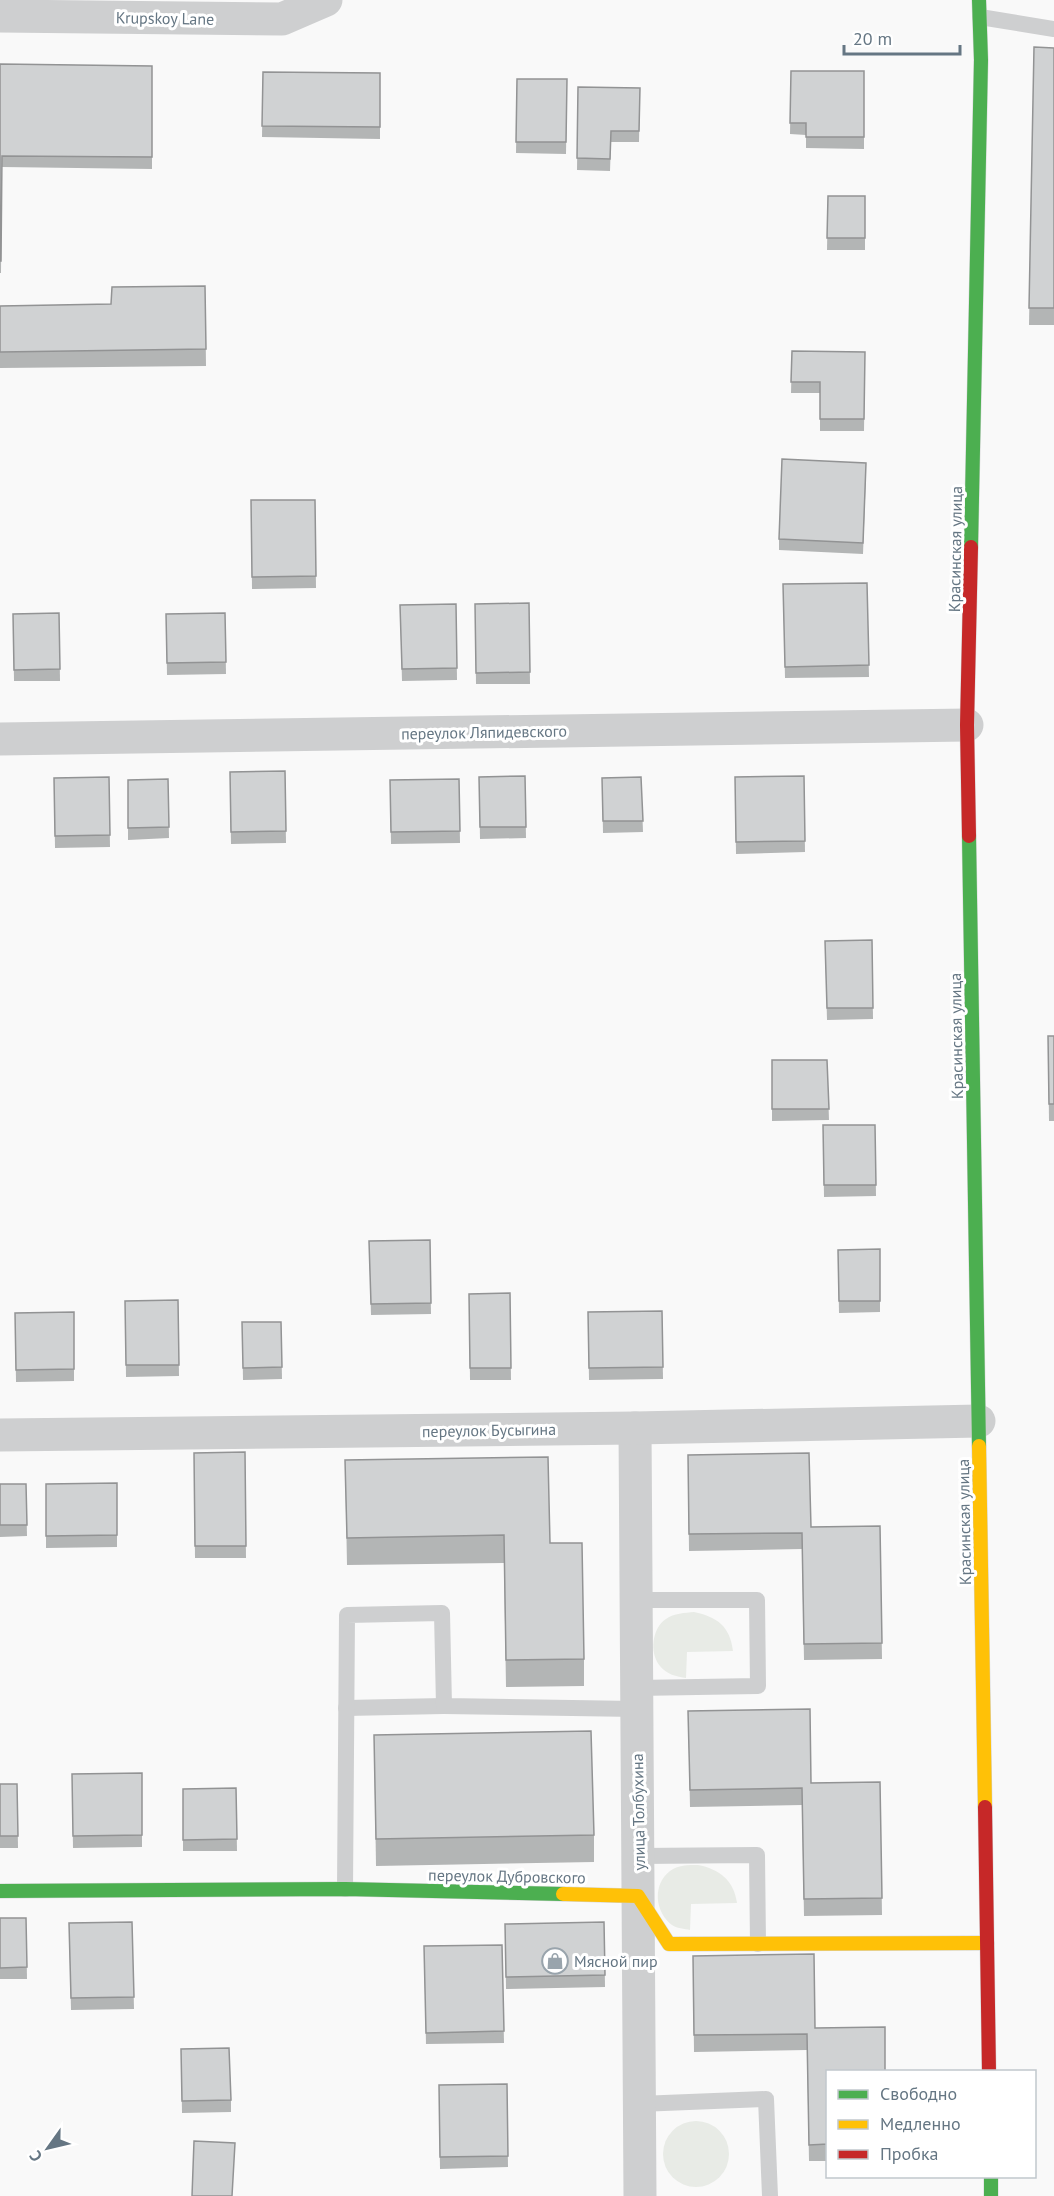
<svg xmlns="http://www.w3.org/2000/svg" width="1054" height="2196" viewBox="0 0 1054 2196" font-family="'PT Sans',sans-serif">
<rect width="100%" height="100%" fill="#f9f9f9"/>
<g fill="#e8ebe6">
<path d="M694,1612c23,5 36,14 39,39l-46,1 -1,26c-9,-1 -20,-4 -26,-12 -11,-13 -8,-38 6,-47 8,-6 19,-6 28,-7z"/>
<path d="M698,1865c21,4 36,15 39,38l-46,1 -1,26c-5,-1 -14,-2 -18,-5 -17,-13 -20,-40 -2,-54 8,-6 18,-6 28,-6z"/>
<circle cx="696" cy="2154" r="33"/>
</g>
<g fill="none" stroke-linecap="round" stroke-linejoin="round">
<g stroke="#d5d6d7" stroke-width="15">
<g id="fast">
<polyline points="971,547 981,60 979,0"/>
<polyline points="969,836 979,1446"/>
<polyline points="0,1891 345,1889 563,1894"/>
<polyline points="991,2176 991,2196"/>
</g>
</g>
<g stroke="#d5d6d7" stroke-width="15">
<g id="slow">
<polyline points="979,1446 985,1807"/>
<polyline points="563,1894 638,1896 669,1944 987,1943"/>
</g>
</g>
<g stroke="#d5d6d7" stroke-width="15">
<g id="jam">
<polyline points="969,836 967,725 971,547"/>
<polyline points="985,1807 989,2072"/>
</g>
</g>
<g stroke="#cecfd0" stroke-width="16">
<polyline points="980,17 1054,29"/>
<polyline points="636,1688 758,1686 757,1600 637,1600"/>
<polyline points="346,1708 444,1706"/>
<polyline points="639,1856 757,1855 758,1944"/>
<polyline points="345,1889 347,1615 442,1613 444,1706 636,1709"/>
<polyline points="639,2104 766,2099 770,2196"/>
</g>
<g stroke="#cecfd0" stroke-width="33">
<polyline points="0,16 282,19 326,0"/>
<polyline points="0,739 967,725"/>
<polyline points="635,1428 640,2196"/>
<polyline points="0,1435 635,1428 979,1421"/>
</g>
<use href="#fast" stroke="#4caf50" stroke-width="14"/>
<use href="#slow" stroke="#ffc107" stroke-width="14"/>
<use href="#jam" stroke="#c62828" stroke-width="14"/>
</g>
<g fill="#b3b5b5">
<polygon points="1034,47 1054,48 1054,325 1029,325"/>
<polygon points="0,64 152,66 152,169 2,167 1,273 0,273"/>
<polygon points="791,71 864,71 864,149 806,148 806,135 790,134"/>
<polygon points="263,72 380,73 380,139 262,137"/>
<polygon points="517,79 567,79 566,154 516,153"/>
<polygon points="578,87 640,88 639,142 611,142 610,171 577,170"/>
<polygon points="828,196 865,196 865,250 827,250"/>
<polygon points="205,286 206,366 0,368 0,306 111,304"/>
<polygon points="792,351 865,352 864,431 820,431 820,393 791,393"/>
<polygon points="866,474 863,554 779,550 779,539"/>
<polygon points="251,500 315,500 316,588 252,589"/>
<polygon points="867,583 869,677 785,678 783,584"/>
<polygon points="529,603 530,684 476,684 475,604"/>
<polygon points="456,604 457,680 402,681 400,605"/>
<polygon points="59,613 60,681 14,681 13,614"/>
<polygon points="225,613 226,674 167,675 166,614"/>
<polygon points="285,771 286,843 231,844 230,772"/>
<polygon points="525,776 526,838 480,839 479,777"/>
<polygon points="804,776 805,852 736,854 735,777"/>
<polygon points="109,777 110,847 55,848 54,778"/>
<polygon points="641,777 643,832 603,833 602,778"/>
<polygon points="168,779 169,838 128,840 128,780"/>
<polygon points="459,779 460,843 391,844 390,780"/>
<polygon points="872,940 873,1019 827,1020 825,941"/>
<polygon points="1048,1036 1054,1036 1054,1121 1049,1121"/>
<polygon points="772,1060 827,1060 829,1120 772,1121"/>
<polygon points="823,1125 875,1125 876,1196 824,1197"/>
<polygon points="430,1240 431,1314 371,1315 369,1241"/>
<polygon points="880,1249 880,1312 839,1313 838,1250"/>
<polygon points="510,1293 511,1380 470,1380 469,1294"/>
<polygon points="178,1300 179,1376 126,1377 125,1301"/>
<polygon points="662,1311 663,1379 589,1380 588,1312"/>
<polygon points="74,1312 74,1381 16,1382 15,1313"/>
<polygon points="242,1322 281,1322 282,1379 243,1380"/>
<polygon points="245,1452 246,1558 195,1558 194,1453"/>
<polygon points="688,1455 811,1527 880,1526 882,1659 804,1660 802,1549 689,1551"/>
<polygon points="345,1460 550,1543 584,1659 584,1686 506,1687 504,1563 347,1565"/>
<polygon points="117,1483 117,1547 46,1548 46,1484"/>
<polygon points="0,1484 26,1484 27,1536 0,1537"/>
<polygon points="688,1711 811,1783 880,1782 882,1915 804,1916 802,1805 690,1807"/>
<polygon points="374,1735 594,1835 594,1862 376,1866"/>
<polygon points="142,1773 142,1847 73,1848 72,1774"/>
<polygon points="0,1784 17,1784 18,1848 0,1848"/>
<polygon points="236,1788 237,1851 183,1851 183,1789"/>
<polygon points="0,1918 26,1918 27,1979 0,1979"/>
<polygon points="132,1922 134,2009 71,2010 69,1923"/>
<polygon points="604,1922 605,1987 506,1989 505,1924"/>
<polygon points="502,1945 504,2043 426,2044 424,1946"/>
<polygon points="693,1956 815,2028 828,2072 828,2161 809,2161 807,2050 694,2052"/>
<polygon points="181,2049 231,2100 231,2112 182,2113"/>
<polygon points="507,2084 508,2167 440,2169 439,2085"/>
</g>
<g fill="#d0d2d3" stroke="#929394" stroke-width="1.5">
<polygon points="1034,47 1054,48 1054,308 1029,308"/>
<polygon points="0,64 152,66 152,157 2,156 1,261 0,261"/>
<polygon points="791,71 864,71 864,137 806,137 806,123 790,123"/>
<polygon points="263,72 380,73 380,127 262,126"/>
<polygon points="517,79 567,79 566,142 516,142"/>
<polygon points="578,87 640,88 639,131 611,131 610,159 577,158"/>
<polygon points="828,196 865,196 865,238 827,238"/>
<polygon points="205,286 206,349 0,352 0,306 111,304 112,287"/>
<polygon points="792,351 865,352 864,419 820,419 820,382 791,382"/>
<polygon points="782,459 866,463 863,543 779,539"/>
<polygon points="251,500 315,500 316,576 252,577"/>
<polygon points="867,583 869,665 785,667 783,584"/>
<polygon points="529,603 530,672 476,673 475,604"/>
<polygon points="456,604 457,668 402,669 400,605"/>
<polygon points="59,613 60,669 14,670 13,614"/>
<polygon points="225,613 226,662 167,663 166,614"/>
<polygon points="285,771 286,831 231,832 230,772"/>
<polygon points="525,776 526,827 480,827 479,777"/>
<polygon points="804,776 805,841 736,842 735,777"/>
<polygon points="109,777 110,835 55,836 54,778"/>
<polygon points="641,777 643,821 603,821 602,778"/>
<polygon points="168,779 169,827 128,828 128,780"/>
<polygon points="459,779 460,831 391,832 390,780"/>
<polygon points="872,940 873,1008 827,1008 825,941"/>
<polygon points="1048,1036 1054,1036 1054,1104 1049,1104"/>
<polygon points="772,1060 827,1060 829,1109 772,1109"/>
<polygon points="823,1125 875,1125 876,1185 824,1185"/>
<polygon points="430,1240 431,1303 371,1304 369,1241"/>
<polygon points="880,1249 880,1301 839,1301 838,1250"/>
<polygon points="510,1293 511,1368 470,1368 469,1294"/>
<polygon points="178,1300 179,1365 126,1365 125,1301"/>
<polygon points="662,1311 663,1367 589,1368 588,1312"/>
<polygon points="74,1312 74,1369 16,1370 15,1313"/>
<polygon points="242,1322 281,1322 282,1367 243,1368"/>
<polygon points="245,1452 246,1546 195,1546 194,1453"/>
<polygon points="809,1453 811,1527 880,1526 882,1643 804,1644 802,1533 689,1534 688,1455"/>
<polygon points="548,1457 550,1543 582,1543 584,1659 506,1660 504,1535 347,1538 345,1460"/>
<polygon points="117,1483 117,1535 46,1536 46,1484"/>
<polygon points="0,1484 26,1484 27,1525 0,1525"/>
<polygon points="810,1709 811,1783 880,1782 882,1898 804,1899 802,1788 690,1790 688,1711"/>
<polygon points="591,1731 594,1835 376,1839 374,1735"/>
<polygon points="142,1773 142,1835 73,1836 72,1774"/>
<polygon points="0,1784 17,1784 18,1836 0,1836"/>
<polygon points="236,1788 237,1839 183,1840 183,1789"/>
<polygon points="0,1918 26,1918 27,1967 0,1968"/>
<polygon points="132,1922 134,1997 71,1998 69,1923"/>
<polygon points="604,1922 605,1975 506,1977 505,1924"/>
<polygon points="502,1945 504,2031 426,2033 424,1946"/>
<polygon points="814,1954 815,2028 885,2027 885,2072 828,2072 828,2144 809,2145 807,2034 694,2035 693,1956"/>
<polygon points="229,2048 231,2100 182,2101 181,2049"/>
<polygon points="507,2084 508,2156 440,2157 439,2085"/>
<polygon points="194,2141 235,2143 232,2196 192,2196"/>
</g>
<defs>
<g id="shop-ring" transform="scale(1.35)"><circle r="9.5" fill="#fff" stroke="#99a4ac" stroke-width="1.5"/><path d="M-5-2.5h2.3a2.7 3.5 0 0 1 5.4 0H5L5.5 6h-11ZM-1.5-2.5h3a1.5 2.3 0 0 0-3 0Z" fill="#99a4ac"/></g>
</defs>
<g fill-rule="evenodd">
<use href="#shop-ring" x="555" y="1961"/>
</g>
<g text-anchor="middle" stroke-width="6" stroke-linejoin="round" paint-order="stroke">
<g font-size="16" fill="#657683" stroke="#fff">
<text transform="translate(165 18) rotate(1)" y="6">Krupskoy Lane</text>
<text transform="translate(955 549) rotate(-89)" y="6">Красинская улица</text>
<text transform="translate(484 732) rotate(-1)" y="6">переулок Ляпидевского</text>
<text transform="translate(956 1036) rotate(-91)" y="6">Красинская улица</text>
<text transform="translate(489 1430) rotate(-1)" y="6">переулок Бусыгина</text>
<text transform="translate(964 1522) rotate(-91)" y="6">Красинская улица</text>
<text transform="translate(638 1812) rotate(-91)" y="6">улица Толбухина</text>
<text transform="translate(507 1876) rotate(1)" y="6">переулок Дубровского</text>
</g>
<g font-size="16" fill="#657683" stroke="#fff" text-anchor="start">
<text x="574" y="1967">Мясной пир</text>
</g>
</g>
<rect x="826" y="2070" width="210" height="108" fill="#ffffff" stroke="#c1c8cd" stroke-width="1.5"/>
<rect x="838" y="2090" width="30" height="9" fill="#4caf50" stroke="#c1c8cd" stroke-width="1.5"/>
<text x="880" y="2100" font-size="18" fill="#657683">Свободно</text>
<rect x="838" y="2120" width="30" height="9" fill="#ffc107" stroke="#c1c8cd" stroke-width="1.5"/>
<text x="880" y="2130" font-size="18" fill="#657683">Медленно</text>
<rect x="838" y="2150" width="30" height="9" fill="#c62828" stroke="#c1c8cd" stroke-width="1.5"/>
<text x="880" y="2160" font-size="18" fill="#657683">Пробка</text>
<g transform="translate(48 2148) rotate(236)" stroke="#ffffff" stroke-width="4.5" paint-order="stroke">
<path d="M0-4.5L10 22L0 15L-10 22Z" fill="#657683"/>
<text y="-9" font-size="16" font-weight="bold" text-anchor="middle" fill="#657683">С</text>
</g>
<path d="M844 45v9h116v-9" fill="none" stroke="#657683" stroke-width="3"/>
<text x="853" y="45" font-size="18" fill="#657683" stroke="#ffffff" stroke-width="4.5" paint-order="stroke">20 m</text>
</svg>
